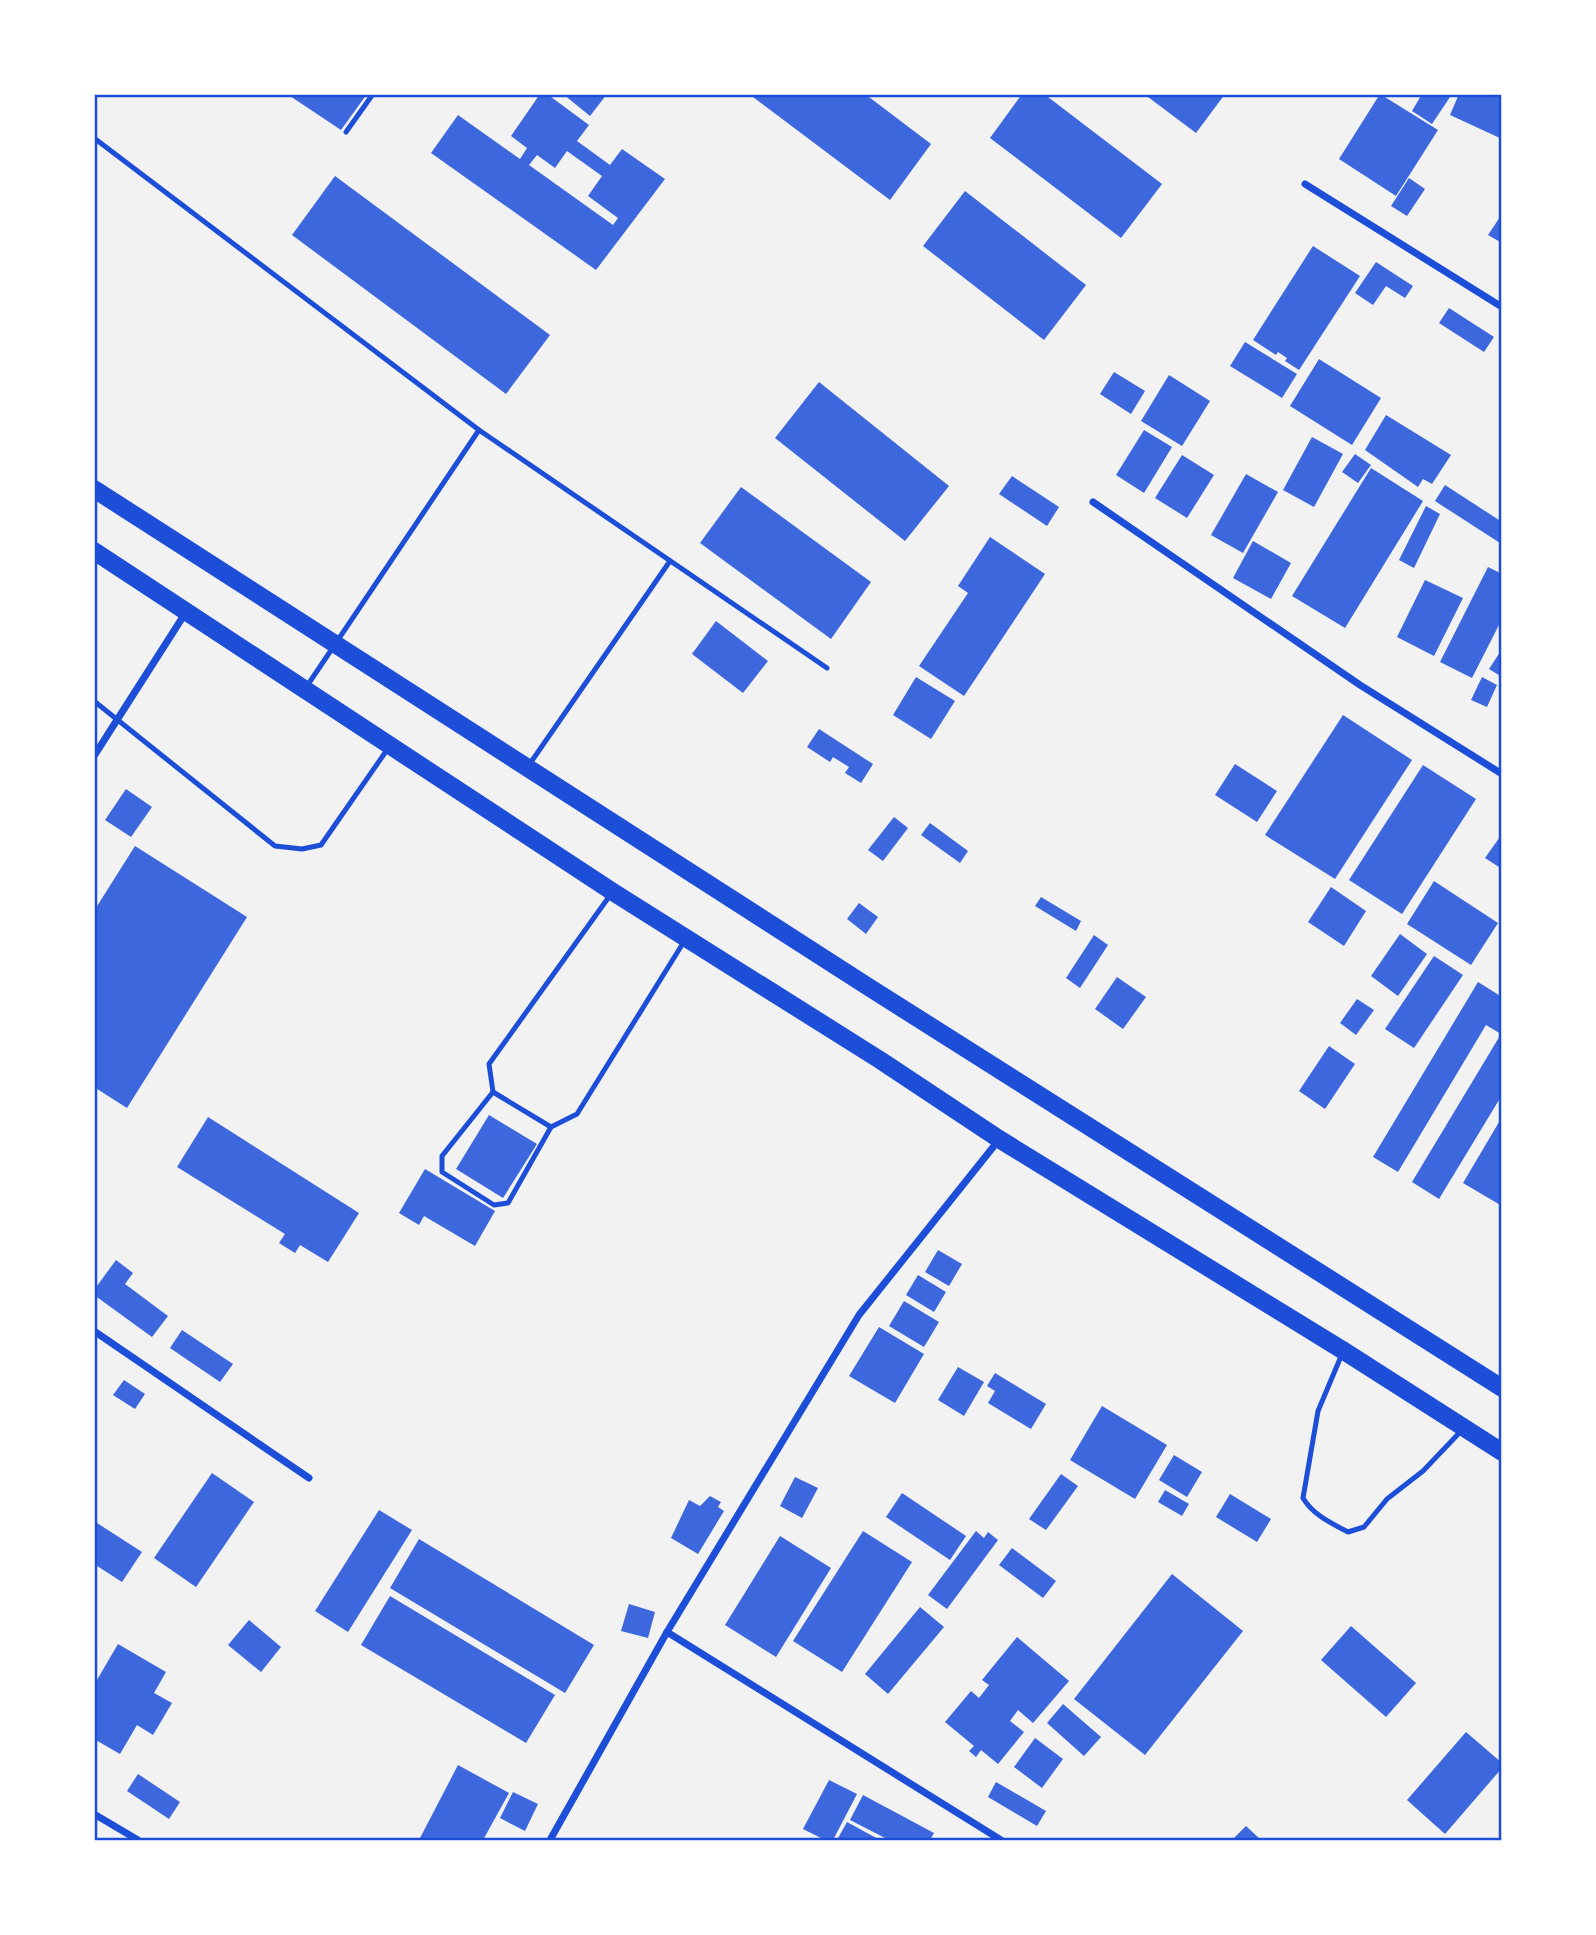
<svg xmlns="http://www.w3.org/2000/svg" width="1596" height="1935" viewBox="0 0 1596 1935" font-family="Jost,sans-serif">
<rect width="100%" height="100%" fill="#f2f2f2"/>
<g fill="#3d67dc" fill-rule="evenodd">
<polygon points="287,94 367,94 341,130"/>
<path d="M540,94h7l42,31 -12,16 33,24 12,-16 43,30 -69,91 -165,-117 27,-38 62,44 7,-11 -16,-12zM567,151l35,25 -14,20 30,22 -5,7 -84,-60 8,-10 18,13z"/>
<polygon points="563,94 607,94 590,116"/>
<polygon points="749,94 865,94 931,144 890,200"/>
<polygon points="1022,94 1044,94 1162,184 1121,238 990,138"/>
<polygon points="1144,94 1225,94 1196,133"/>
<polygon points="1380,94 1438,130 1396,196 1339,159"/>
<polygon points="1422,94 1452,94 1432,124 1412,111"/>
<polygon points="1459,94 1502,94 1502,139 1450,115"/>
<polygon points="335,176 550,335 506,394 292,235"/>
<polygon points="1409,178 1425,189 1407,216 1391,206"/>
<polygon points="965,191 1086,285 1044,340 923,246"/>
<polygon points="1502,214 1502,243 1488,235"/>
<polygon points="1313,246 1360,276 1299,370 1285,361 1287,358 1278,352 1276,355 1253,340"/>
<polygon points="1376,262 1413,286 1405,298 1386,286 1373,305 1355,293"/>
<polygon points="1449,308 1494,337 1484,352 1439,323"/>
<polygon points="1245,342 1297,374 1282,398 1230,366"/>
<polygon points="1319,359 1381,398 1352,445 1290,406"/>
<polygon points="1114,372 1145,391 1131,414 1100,394"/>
<polygon points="1169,375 1210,401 1182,446 1141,421"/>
<polygon points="819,382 949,486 905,541 775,438"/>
<polygon points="1386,415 1451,455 1432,484 1423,479 1418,487 1365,450"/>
<polygon points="1144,430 1172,447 1144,493 1116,475"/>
<polygon points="1312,437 1343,454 1314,507 1283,490"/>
<polygon points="1355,454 1371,465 1358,483 1342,472"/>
<polygon points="1182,455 1214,475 1187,518 1155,498"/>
<polygon points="1371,468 1423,501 1345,628 1292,596"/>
<polygon points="1246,474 1278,492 1243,553 1211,535"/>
<polygon points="1012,476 1059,507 1047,526 999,494"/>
<polygon points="1445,485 1502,522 1500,543 1435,501"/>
<polygon points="741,487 871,582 831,639 700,543"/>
<polygon points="1426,506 1440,514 1414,568 1399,560"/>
<polygon points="990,537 1045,574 964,696 919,666 968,593 958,586"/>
<polygon points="1253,541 1291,563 1271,599 1233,578"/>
<polygon points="1488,567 1502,574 1502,619 1472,678 1440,662"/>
<polygon points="1425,580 1463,598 1434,656 1397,637"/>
<polygon points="716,621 768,661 743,693 692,654"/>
<polygon points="1502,649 1502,677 1489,669"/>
<polygon points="916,677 955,701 931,739 893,715"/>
<polygon points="1482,677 1497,685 1487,707 1471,700"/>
<polygon points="1343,715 1412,760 1335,879 1265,835"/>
<polygon points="819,729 873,764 861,783 845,773 849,767 833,757 830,762 807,747"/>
<polygon points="1235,764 1277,791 1257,822 1215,795"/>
<polygon points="1423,765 1476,799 1402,914 1349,880"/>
<polygon points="126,789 152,807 131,837 105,820"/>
<polygon points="894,817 908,828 883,861 868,850"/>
<polygon points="930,823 968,851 960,863 921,835"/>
<polygon points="1502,834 1502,869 1485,858"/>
<polygon points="135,846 247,917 127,1108 94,1087 94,911"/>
<polygon points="1434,881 1498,923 1471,965 1407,924"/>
<polygon points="1331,887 1366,911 1344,946 1308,922"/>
<polygon points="1041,897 1081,921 1076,931 1035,906"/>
<polygon points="859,903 878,917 866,934 847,919"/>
<polygon points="1400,934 1427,954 1398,996 1371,976"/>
<polygon points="1094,935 1108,945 1080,988 1066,978"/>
<polygon points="1434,956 1463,975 1414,1048 1385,1029"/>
<polygon points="1117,977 1146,997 1123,1029 1095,1009"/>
<polygon points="1478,982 1502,997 1502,1095 1439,1199 1412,1182 1501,1034 1486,1025 1398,1172 1373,1157"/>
<polygon points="1357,999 1374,1010 1356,1035 1340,1023"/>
<polygon points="1329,1046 1355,1064 1325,1109 1299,1091"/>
<polygon points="489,1115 537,1144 503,1198 456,1169"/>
<polygon points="208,1117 359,1213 328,1262 300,1245 295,1253 279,1243 285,1234 177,1167"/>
<polygon points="1502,1117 1502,1206 1463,1183"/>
<polygon points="425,1169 495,1211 475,1246 424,1216 419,1225 399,1213"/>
<polygon points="938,1250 962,1264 949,1286 925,1272"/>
<polygon points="116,1260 133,1273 125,1284 168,1316 152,1337 94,1295 94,1290"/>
<polygon points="918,1275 946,1292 934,1312 906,1295"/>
<polygon points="904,1301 939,1322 924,1347 889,1326"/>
<polygon points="879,1327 924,1354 895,1403 849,1376"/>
<polygon points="182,1330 233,1364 220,1382 170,1348"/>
<polygon points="958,1367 984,1382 964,1416 938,1400"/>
<polygon points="995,1373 1046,1404 1031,1429 988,1403 995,1391 987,1386"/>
<polygon points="124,1380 145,1394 135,1409 113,1395"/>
<polygon points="1102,1406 1167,1445 1135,1499 1070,1460"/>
<polygon points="1174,1455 1202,1472 1187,1497 1159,1480"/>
<polygon points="212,1473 254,1502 196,1587 154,1558"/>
<polygon points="1061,1474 1078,1486 1046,1530 1029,1519"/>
<polygon points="795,1477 818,1488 802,1518 780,1506"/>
<polygon points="1165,1490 1189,1504 1182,1516 1158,1502"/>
<polygon points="902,1493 966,1536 950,1560 886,1517"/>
<polygon points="1230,1494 1271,1519 1257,1542 1216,1517"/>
<polygon points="710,1496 721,1502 718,1507 724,1511 698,1554 671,1538 689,1500 700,1506"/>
<polygon points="379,1510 412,1530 348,1632 315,1611"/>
<polygon points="94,1521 142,1552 122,1582 94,1564"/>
<polygon points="863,1531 912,1562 842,1672 793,1641"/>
<polygon points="976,1531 984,1538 988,1532 998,1540 947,1609 928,1595"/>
<polygon points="780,1536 831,1568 776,1657 725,1625"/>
<polygon points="419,1539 594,1645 565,1693 390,1588"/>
<polygon points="1012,1548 1056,1581 1043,1598 999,1565"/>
<polygon points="1172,1574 1243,1631 1145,1755 1074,1699"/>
<polygon points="390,1596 555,1695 526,1743 361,1645"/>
<polygon points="629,1604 655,1612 648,1638 621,1631"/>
<polygon points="920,1607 944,1627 888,1694 865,1674"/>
<polygon points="249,1620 281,1647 261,1672 228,1645"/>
<polygon points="1351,1626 1416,1683 1386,1717 1321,1660"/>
<polygon points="1017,1637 1069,1681 1033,1723 1018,1710 1010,1721 1024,1732 998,1764 981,1750 976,1757 969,1751 974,1746 945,1722 971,1691 979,1698 989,1685 982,1680"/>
<polygon points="118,1644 166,1672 154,1693 172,1703 153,1735 137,1725 120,1754 94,1739 94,1685"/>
<polygon points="1063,1704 1101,1737 1084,1756 1047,1723"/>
<polygon points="1466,1732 1502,1763 1502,1768 1445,1834 1407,1800"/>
<polygon points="1035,1738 1063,1759 1042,1788 1014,1767"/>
<polygon points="458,1765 509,1793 483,1840 419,1840"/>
<polygon points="138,1774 180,1802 169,1819 127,1791"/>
<polygon points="829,1780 857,1794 833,1840 825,1840 803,1829"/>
<polygon points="996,1782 1046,1811 1037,1826 988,1797"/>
<polygon points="513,1792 538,1804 525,1831 500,1818"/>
<polygon points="863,1795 934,1833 930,1840 889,1840 850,1820"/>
<polygon points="847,1822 880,1840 837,1840"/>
<polygon points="1246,1826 1261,1840 1232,1840"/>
</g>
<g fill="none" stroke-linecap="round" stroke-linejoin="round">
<g stroke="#1d4ed8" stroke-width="5">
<polyline points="346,132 373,94"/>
<polyline points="94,138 479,430 827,668"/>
<polyline points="307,686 479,430"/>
<polyline points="94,701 275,846 302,849 321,845 389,747"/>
<polyline points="529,765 670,561"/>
<polyline points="611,894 489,1064 493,1092 442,1156 442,1172 494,1205 508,1203 551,1127 577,1114 685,940"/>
<polyline points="493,1092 551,1127"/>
<path d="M1342,1354l-24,57 -15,87c10,17 28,25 45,34l16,-5 23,-28 36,-28 40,-42"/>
</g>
<g stroke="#1d4ed8" stroke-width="7">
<polyline points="1305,184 1502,307"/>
<polyline points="1093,502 1360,685 1502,774"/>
<polyline points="94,756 186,612"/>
<polyline points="94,1331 309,1478"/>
<polyline points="667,1632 1001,1840"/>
<polyline points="94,1814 138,1840"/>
<polyline points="550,1840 667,1632 859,1315 998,1141"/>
</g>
<g stroke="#1d4ed8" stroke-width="18">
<polyline points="94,489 867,986 1502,1388"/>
<polyline points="94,551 613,892 880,1060 999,1139 1344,1351 1502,1452"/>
</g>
</g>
<rect width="1596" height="1935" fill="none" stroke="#ffffff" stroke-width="192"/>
<rect x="96" y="96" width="1404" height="1743" fill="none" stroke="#1d4ed8" stroke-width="2.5"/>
</svg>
